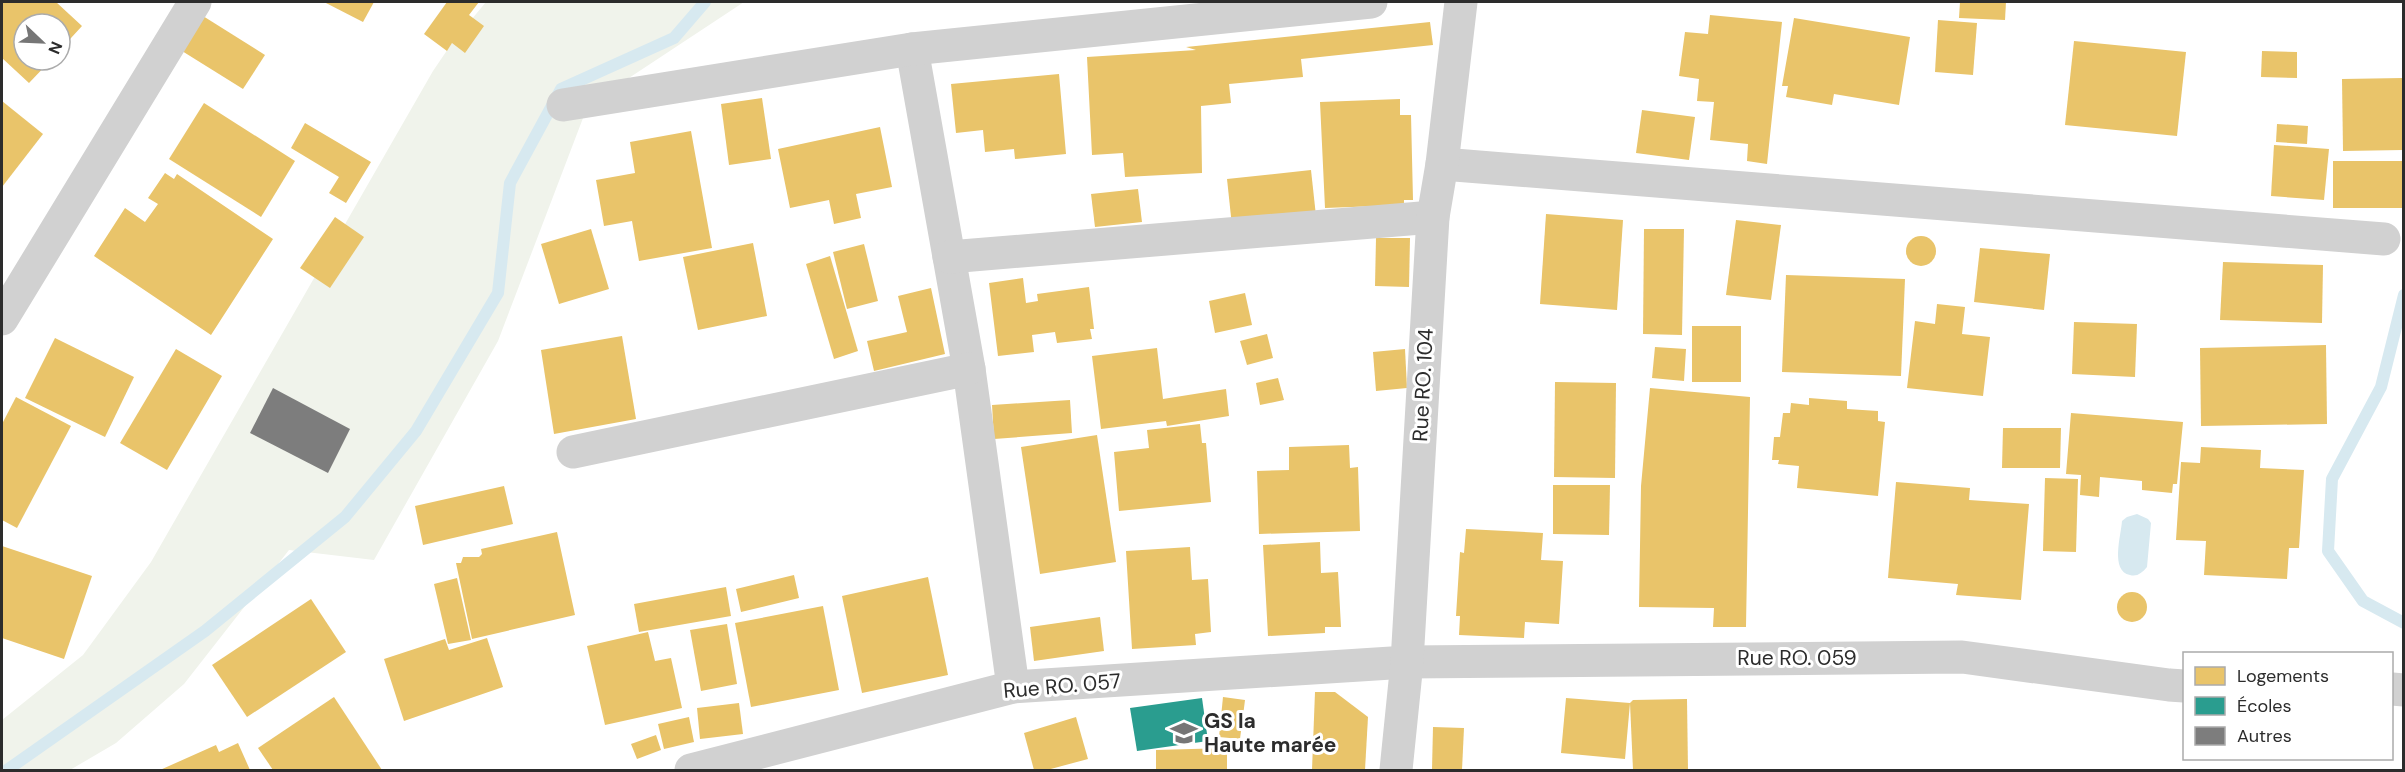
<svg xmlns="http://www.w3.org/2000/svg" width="2405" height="772" viewBox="0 0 2405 772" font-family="'DM Sans',sans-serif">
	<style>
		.green { fill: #f0f3eb }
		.water { fill: #d7e9f0 }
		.homes { fill: #e9c46a }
		.schools { fill: #2a9d8f }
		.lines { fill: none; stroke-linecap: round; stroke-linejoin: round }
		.stream { stroke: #d7e9f0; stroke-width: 12 }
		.building { fill: #7d7d7d }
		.street { stroke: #d1d1d1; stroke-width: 33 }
		.labels { text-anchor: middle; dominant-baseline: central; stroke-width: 6; stroke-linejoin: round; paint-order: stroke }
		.street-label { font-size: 21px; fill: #2c2c2c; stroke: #fff }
		.poi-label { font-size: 21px; font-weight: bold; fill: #2c2c2c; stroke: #fff; text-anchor: start }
	</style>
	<rect width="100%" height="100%" fill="#fff"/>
	<path class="green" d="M 486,2 L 744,2 L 588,105 L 498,341 L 374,560 L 289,550 L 184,684 L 116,743 L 70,770 L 2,770 L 2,720 L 83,655 L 151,562 L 433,71 L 452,43 Z"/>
	<path class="water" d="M 2137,514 L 2148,519 L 2151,523 L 2147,567 C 2142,573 2137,577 2130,575 C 2110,571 2121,536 2122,521 L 2127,517 Z"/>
	<g class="homes">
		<path d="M 2,2 L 56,2 L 82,26 L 60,50 L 60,24 L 24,24 L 24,60 L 51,60 L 29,83 L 2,58 Z"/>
		<path d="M 324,2 L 374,2 L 363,22 Z"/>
		<path d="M 447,2 L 479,2 L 469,15 L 484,26 L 465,53 L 452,43 L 447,51 L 424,34 Z"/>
		<path d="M 1960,2 L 2006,2 L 2005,20 L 1959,18 Z"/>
		<path d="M 195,11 L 265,55 L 243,89 L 174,46 Z"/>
		<path d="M 1710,15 L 1782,22 L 1767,164 L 1747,161 L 1748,144 L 1710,140 L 1714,102 L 1697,101 L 1699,79 L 1679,76 L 1685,32 L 1708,34 Z"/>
		<path d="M 1794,18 L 1910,37 L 1899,105 L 1834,94 L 1832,105 L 1786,97 L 1788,86 L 1782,86 Z"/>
		<path d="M 1938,20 L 1977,23 L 1973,75 L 1935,72 Z"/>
		<path d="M 1430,22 L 1433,45 L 1301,59 L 1303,77 L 1229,84 L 1231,103 L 1201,106 L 1202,173 L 1125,177 L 1123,153 L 1092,155 L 1087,57 L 1196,50 L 1186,47 Z"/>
		<path d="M 2074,41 L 2186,52 L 2177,136 L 2065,125 Z"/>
		<path d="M 2262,51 L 2297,52 L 2297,78 L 2261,77 Z"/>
		<path d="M 1059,74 L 1066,154 L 1015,159 L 1014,149 L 985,152 L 983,130 L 956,133 L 951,84 Z"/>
		<path d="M 2403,78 L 2403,150 L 2343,151 L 2342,79 Z"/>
		<path d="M 762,98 L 771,159 L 729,165 L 721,104 Z"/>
		<path d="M 1400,99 L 1400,115 L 1411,115 L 1413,200 L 1404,200 L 1404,205 L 1325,208 L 1320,102 Z"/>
		<path d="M 2,101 L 43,134 L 2,187 Z"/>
		<path d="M 204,103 L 295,161 L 261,217 L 169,159 Z"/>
		<path d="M 1642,110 L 1695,117 L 1689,160 L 1636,153 Z"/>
		<path d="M 305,123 L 371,162 L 346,203 L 329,193 L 339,177 L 291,148 Z"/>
		<path d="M 2277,124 L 2308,126 L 2307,144 L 2276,142 Z"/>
		<path d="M 880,127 L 892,187 L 856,194 L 861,218 L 834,224 L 829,200 L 790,208 L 778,149 Z"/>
		<path d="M 691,131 L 712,248 L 639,261 L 632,221 L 604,226 L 596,180 L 635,173 L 630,142 Z"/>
		<path d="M 2274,145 L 2329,149 L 2324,200 L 2271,196 Z"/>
		<rect x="2333" y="161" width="70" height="47"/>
		<path d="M 1311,170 L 1316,216 L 1232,226 L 1227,179 Z"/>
		<path d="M 165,173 L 174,179 L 177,174 L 273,239 L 211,335 L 94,256 L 125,208 L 145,222 L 158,204 L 148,198 Z"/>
		<path d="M 1138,189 L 1142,222 L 1095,227 L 1091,194 Z"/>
		<path d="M 1546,214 L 1623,220 L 1617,310 L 1540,304 Z"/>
		<path d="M 335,217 L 364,237 L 330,288 L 300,268 Z"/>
		<path d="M 1736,220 L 1781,225 L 1771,300 L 1726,295 Z"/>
		<path d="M 591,229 L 609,289 L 559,304 L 541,244 Z"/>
		<path d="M 1644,229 L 1684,229 L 1682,335 L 1643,334 Z"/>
		<circle cx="1921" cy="251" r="15"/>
		<path d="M 1376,238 L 1410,238 L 1409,287 L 1375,286 Z"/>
		<path d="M 753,243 L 767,316 L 698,330 L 683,257 Z"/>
		<path d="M 864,244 L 878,301 L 847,309 L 833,252 Z"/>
		<path d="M 1980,248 L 2050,254 L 2044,310 L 1974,302 Z"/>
		<path d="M 830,256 L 858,351 L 834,359 L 806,264 Z"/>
		<path d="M 2223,262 L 2323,265 L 2322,323 L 2220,320 Z"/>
		<path d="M 1786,275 L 1905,279 L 1901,376 L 1782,372 Z"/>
		<path d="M 1023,278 L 1026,303 L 1038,301 L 1037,294 L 1089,287 L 1094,329 L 1090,329 L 1092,339 L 1057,343 L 1055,332 L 1032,335 L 1034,352 L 998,356 L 989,283 Z"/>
		<path d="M 931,288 L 945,354 L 874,371 L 867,341 L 907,332 L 898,296 Z"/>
		<path d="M 1245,293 L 1252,325 L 1215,333 L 1209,301 Z"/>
		<path d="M 1937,304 L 1965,307 L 1962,334 L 1990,337 L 1983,396 L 1907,388 L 1915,321 L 1935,324 Z"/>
		<path d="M 2074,322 L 2137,324 L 2135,377 L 2072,374 Z"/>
		<rect x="1692" y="326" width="49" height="56"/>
		<path d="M 1267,334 L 1273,358 L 1247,365 L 1240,341 Z"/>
		<path d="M 622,336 L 636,419 L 554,434 L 541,350 Z"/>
		<path d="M 55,338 L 134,377 L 105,437 L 25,398 Z"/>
		<path d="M 2326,345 L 2327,424 L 2201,426 L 2200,348 Z"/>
		<path d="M 1655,347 L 1686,349 L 1684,381 L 1652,378 Z"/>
		<path d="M 1157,348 L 1163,399 L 1226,389 L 1229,416 L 1167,426 L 1166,421 L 1101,429 L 1092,356 Z"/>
		<path d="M 176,349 L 222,376 L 167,470 L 120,443 Z"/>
		<path d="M 1405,349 L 1407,388 L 1376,391 L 1373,352 Z"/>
		<path d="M 1278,378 L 1284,400 L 1260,405 L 1256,383 Z"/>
		<path d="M 1555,382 L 1616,383 L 1615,478 L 1554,477 Z"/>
		<path d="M 1650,388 L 1750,397 L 1746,627 L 1713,627 L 1714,608 L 1639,607 L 1641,486 Z"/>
		<path d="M 16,397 L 71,426 L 17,528 L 2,520 L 2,424 Z"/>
		<path d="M 1809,398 L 1847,401 L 1847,409 L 1878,411 L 1878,421 L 1885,422 L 1878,496 L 1797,488 L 1799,466 L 1778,464 L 1779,460 L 1772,460 L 1774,437 L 1780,437 L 1783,413 L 1790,413 L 1791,403 L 1809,405 Z"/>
		<path d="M 1070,400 L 1072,433 L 994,439 L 992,405 Z"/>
		<path d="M 2071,413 L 2183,422 L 2177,484 L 2173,484 L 2172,493 L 2142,490 L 2142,481 L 2100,477 L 2099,497 L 2080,495 L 2081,475 L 2066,474 Z"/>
		<path d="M 1200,424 L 1202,443 L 1206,443 L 1211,502 L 1119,511 L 1114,452 L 1149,448 L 1147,430 Z"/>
		<path d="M 2003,428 L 2061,428 L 2060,468 L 2002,468 Z"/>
		<path d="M 1097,435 L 1116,562 L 1040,574 L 1021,447 Z"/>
		<path d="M 1349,445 L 1350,468 L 1358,467 L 1360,531 L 1259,534 L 1257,471 L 1289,470 L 1289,447 Z"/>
		<path d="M 2201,447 L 2261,450 L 2260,468 L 2304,470 L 2299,548 L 2289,548 L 2287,579 L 2204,575 L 2206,541 L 2176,540 L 2181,462 L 2200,463 Z"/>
		<path d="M 2045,478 L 2078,479 L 2076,552 L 2043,551 Z"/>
		<path d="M 1896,482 L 1970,488 L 1969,500 L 2029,504 L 2021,600 L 1956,595 L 1958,584 L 1888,578 Z"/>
		<path d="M 1553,485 L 1610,485 L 1609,535 L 1553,534 Z"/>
		<path d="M 504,486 L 513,524 L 423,545 L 415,506 Z"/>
		<path d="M 1466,529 L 1543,533 L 1541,560 L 1563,561 L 1559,624 L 1525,622 L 1524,638 L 1459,635 L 1460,616 L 1456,616 L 1460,552 L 1464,553 Z"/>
		<path d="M 557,532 L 575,615 L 472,639 L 456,563 L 461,563 L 463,557 L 479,557 L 482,554 L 481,549 Z"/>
		<path d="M 1320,542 L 1321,573 L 1338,572 L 1341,627 L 1325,627 L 1325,633 L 1268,636 L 1263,545 Z"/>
		<path d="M 2,546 L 92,576 L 64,659 L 2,638 Z"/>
		<path d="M 1190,547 L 1192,580 L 1208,579 L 1211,632 L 1195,634 L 1196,645 L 1132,649 L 1126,551 Z"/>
		<path d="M 794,575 L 799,598 L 741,612 L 736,589 Z"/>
		<path d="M 928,577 L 948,675 L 862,693 L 842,596 Z"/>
		<path d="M 457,578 L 471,640 L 448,644 L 434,584 Z"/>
		<path d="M 726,587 L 731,616 L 639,632 L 634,604 Z"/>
		<circle cx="2132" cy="607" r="15"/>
		<path d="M 311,599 L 346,652 L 247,717 L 212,665 Z"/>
		<path d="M 823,606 L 839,690 L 751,707 L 735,623 Z"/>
		<path d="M 1100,617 L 1104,651 L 1034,661 L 1030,627 Z"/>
		<path d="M 727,624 L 737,684 L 701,691 L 690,630 Z"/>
		<path d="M 648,632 L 655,661 L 671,658 L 682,708 L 605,725 L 587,646 Z"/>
		<path d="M 487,638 L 503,687 L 404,721 L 384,659 L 445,639 L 449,650 Z"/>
		<path d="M 1315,692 L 1335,692 L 1368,717 L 1365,770 L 1312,770 Z"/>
		<path d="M 334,697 L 382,770 L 273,770 L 258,748 Z"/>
		<path d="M 1223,697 L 1245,700 L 1240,739 L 1219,737 Z"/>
		<path d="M 1566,698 L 1630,703 L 1625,759 L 1561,753 Z"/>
		<path d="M 1687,699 L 1688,770 L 1633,770 L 1630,703 L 1633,700 Z"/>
		<path d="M 739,703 L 743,734 L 700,739 L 697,708 Z"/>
		<path d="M 689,717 L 694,742 L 664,749 L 658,724 Z"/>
		<path d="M 1076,717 L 1088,759 L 1047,770 L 1034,770 L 1024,733 Z"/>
		<path d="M 1433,727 L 1464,728 L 1462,770 L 1432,770 Z"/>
		<path d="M 656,735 L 661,750 L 637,759 L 631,744 Z"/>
		<path d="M 238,743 L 250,770 L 160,770 L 216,745 L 219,752 Z"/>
		<path d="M 1227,748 L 1227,770 L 1156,770 L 1156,750 Z"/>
	</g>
	<path class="schools" d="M 1202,698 L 1208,741 L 1137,751 L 1130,708 Z"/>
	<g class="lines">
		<g class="stream">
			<path d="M 2404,295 L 2381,387 L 2332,479 L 2328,551 L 2363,601 L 2404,623"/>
			<path d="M 7,770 L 205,631 L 345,517 L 416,431 L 498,293 L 510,183 L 561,89 L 674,38 L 705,2"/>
		</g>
	</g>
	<path class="building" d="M 273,388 L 350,429 L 328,473 L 250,433 Z"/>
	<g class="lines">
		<g class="street">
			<path d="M 912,49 L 969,369 L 1013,687"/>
			<path d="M 563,105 L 912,49 L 1371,2"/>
			<path d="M 1442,164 L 2384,239"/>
			<path d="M 949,257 L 1433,217"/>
			<path d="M 2,319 L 195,2"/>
			<path d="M 573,452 L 969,369"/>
			<path d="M 2392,689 L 2404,690"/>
			<path d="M 691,770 L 1013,687 L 1407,662 L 1962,657 L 2169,685 L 2184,686"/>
			<path d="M 1396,770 L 1407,662 L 1433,217 L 1442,164 L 1461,2"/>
		</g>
	</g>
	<defs>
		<symbol id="school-bare" viewBox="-9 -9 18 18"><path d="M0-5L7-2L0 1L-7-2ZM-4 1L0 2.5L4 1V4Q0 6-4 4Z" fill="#767676" stroke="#fff" stroke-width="2.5" paint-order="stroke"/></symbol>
	</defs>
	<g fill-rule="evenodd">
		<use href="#school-bare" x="1165" y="714" width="38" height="38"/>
	</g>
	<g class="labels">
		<g class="street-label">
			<text transform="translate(1423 385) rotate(-87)">Rue RO. 104</text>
			<text x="1797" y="658">Rue RO. 059</text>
			<text transform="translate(1062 686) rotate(-5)">Rue RO. 057</text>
		</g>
		<g class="poi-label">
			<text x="1204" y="721">GS la<tspan x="1204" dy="24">Haute marée</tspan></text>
		</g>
	</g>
	<rect width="2405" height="772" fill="none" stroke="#2c2c2c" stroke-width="6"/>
	<rect x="2183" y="652" width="210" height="108" fill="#ffffff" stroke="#ababab" stroke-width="1.5"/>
	<rect x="2195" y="667" width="30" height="18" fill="#e9c46a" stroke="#ababab" stroke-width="1.5"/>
	<text x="2237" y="682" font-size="18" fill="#2c2c2c">Logements</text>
	<rect x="2195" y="697" width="30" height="18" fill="#2a9d8f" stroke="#ababab" stroke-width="1.5"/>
	<text x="2237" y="712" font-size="18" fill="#2c2c2c">Écoles</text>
	<rect x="2195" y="727" width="30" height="18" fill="#7d7d7d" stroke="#ababab" stroke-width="1.5"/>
	<text x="2237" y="742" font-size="18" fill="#2c2c2c">Autres</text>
	<g transform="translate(42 42) rotate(113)"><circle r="28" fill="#ffffff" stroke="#ababab" stroke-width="1.5"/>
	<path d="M0-4.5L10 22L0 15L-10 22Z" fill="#767676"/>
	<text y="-9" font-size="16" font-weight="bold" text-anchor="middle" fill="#2c2c2c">N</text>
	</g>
</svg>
